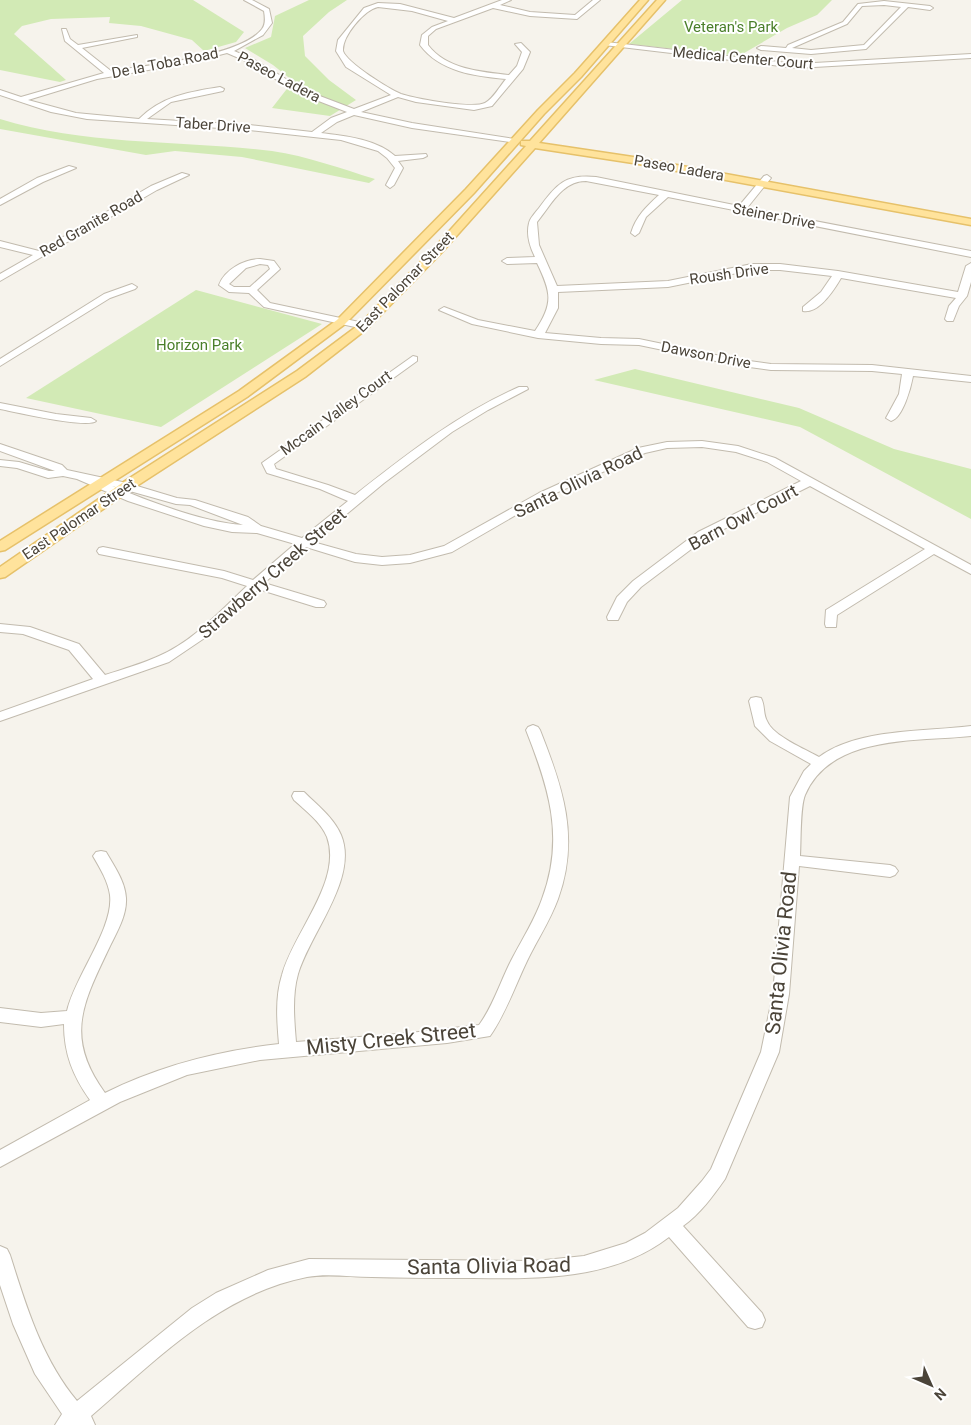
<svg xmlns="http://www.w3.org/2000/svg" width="971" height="1425" viewBox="0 0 971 1425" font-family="Roboto,sans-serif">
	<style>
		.green { fill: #d2eab5 }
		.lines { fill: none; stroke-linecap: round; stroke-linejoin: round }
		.minor-casing { stroke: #c2bbae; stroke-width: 2 }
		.major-casing { stroke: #e6c16a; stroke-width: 3 }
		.minor { fill: #fff; fill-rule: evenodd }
		.major { fill: #ffe39c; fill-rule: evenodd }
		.labels { text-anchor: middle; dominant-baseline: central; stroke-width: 4; stroke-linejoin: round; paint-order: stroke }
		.far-park-label { font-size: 15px; fill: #4a7f2a; stroke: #fff }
		.far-street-label { font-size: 15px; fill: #4b4439; stroke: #fff }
		.street-label { font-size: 18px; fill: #4b4439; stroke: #fff }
		.near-street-label { font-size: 21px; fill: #4b4439; stroke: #fff }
	</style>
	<rect width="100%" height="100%" fill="#f6f3ec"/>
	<g class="green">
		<path d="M 0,0 L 193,0 L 244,32 L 236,42 L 204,51 L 192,40 L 141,26 L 109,23 L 110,17 L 51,19 L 22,26 L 14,34 L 66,80 L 60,82 L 0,70 Z"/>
		<path d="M 309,0 L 347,0 L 329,12 L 303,36 L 305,56 L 329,80 L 356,100 L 330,116 L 272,108 L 293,81 L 273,65 L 245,48 L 271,37 L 275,16 Z"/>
		<path d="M 682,0 L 832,0 L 817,15 L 787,28 L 739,56 L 629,44 Z"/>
		<path d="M 0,119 C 88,146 182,140 272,151 C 307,156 342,169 375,179 L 369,183 L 242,157 L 175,151 L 146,155 L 0,129 Z"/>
		<path d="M 196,290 L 322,324 L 161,427 L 26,398 Z"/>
		<path d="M 635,369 L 799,408 L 894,449 L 971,469 L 971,519 L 800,427 L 594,380 Z"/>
	</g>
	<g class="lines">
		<defs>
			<g id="minor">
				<path d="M 244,0 L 252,0 L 269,9 L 272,23 L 263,35 L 234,51 L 253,59 L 304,90 L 354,109 L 391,95 L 346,67 L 336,51 L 338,40 L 364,8 L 378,3 L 400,4 L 454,18 L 502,0 L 511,0 L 500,5 L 530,12 L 575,15 L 593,0 L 600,0 L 577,19 L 530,16 L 493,8 L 436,29 L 428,36 L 428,45 C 446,69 481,72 509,75 L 517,66 L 522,52 L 515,44 L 521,43 L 530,52 L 523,69 L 492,106 L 474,110 L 416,102 L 398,97 L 361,112 L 412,123 L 514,139 L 517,139 L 517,143 L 412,128 L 354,115 L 337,122 L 321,133 C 345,136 376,139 395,156 L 426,154 L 427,156 L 423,158 L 398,161 L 403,168 L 394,185 L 390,188 L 386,185 L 395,168 L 387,158 L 378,151 L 341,140 L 249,130 L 87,119 L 51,112 L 0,95 L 0,90 L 21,97 L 104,73 L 65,41 L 62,29 L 66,29 L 70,39 L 78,45 L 137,35 L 137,37 L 82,48 L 111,71 C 146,65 240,57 262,29 C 266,24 265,17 264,11 ZM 378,7 L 412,11 L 448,21 L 432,27 L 422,35 L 420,45 C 440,72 475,76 506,79 C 500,86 493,99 485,103 C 473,109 416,99 401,94 C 389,89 347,63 343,51 C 342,36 364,10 378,7 ZM 227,53 L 248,62 L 298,93 L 347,112 L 331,118 L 312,132 L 249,125 L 147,119 L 171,102 L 223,91 L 224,89 L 220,87 C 189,92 162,96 139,119 L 76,113 L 28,100 L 97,79 L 188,63 Z"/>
				<path d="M 884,1 L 930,6 L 933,8 L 930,10 L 908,7 L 866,49 L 811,54 L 761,50 L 757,48 L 761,46 L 786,48 L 788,45 L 843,22 L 858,4 ZM 884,5 L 901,7 L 864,45 L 811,50 L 792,48 L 847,24 L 862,6 Z"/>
				<path d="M 606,42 L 797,64 L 971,54 L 971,58 L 797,68 L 604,45 L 602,44 Z"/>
				<path d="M 69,166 L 76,168 L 43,182 L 0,205 L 0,199 L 37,178 Z"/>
				<path d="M 182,173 L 189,175 L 157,190 L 0,281 L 0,274 L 33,255 L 0,247 L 0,241 L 39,251 L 151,186 Z"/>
				<path d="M 767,175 L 771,178 L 747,208 L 971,251 L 971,257 L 668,197 L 646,217 L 639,233 L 635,236 L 631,233 C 636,216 647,206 659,195 L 586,181 C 562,181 551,205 537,222 L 539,245 L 557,286 L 668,281 L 752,264 L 780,264 L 838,271 L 958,292 L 966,266 L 971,263 L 971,282 L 967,296 L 959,306 L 953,321 L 947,321 L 945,319 L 949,306 L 956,298 L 841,278 C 834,290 819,314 803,311 L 803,307 L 821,292 L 832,276 L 780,270 L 752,270 L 668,287 L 558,292 L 558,308 L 545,333 L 601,338 L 639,339 L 735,359 L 771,364 L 872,365 L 971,376 L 971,382 L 913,376 C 911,387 903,418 891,421 L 886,418 L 899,394 L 902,374 L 872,371 L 771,370 L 735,365 L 639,345 L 601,344 L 538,338 L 472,324 L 439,310 L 444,307 L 478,320 L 535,331 C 554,303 551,292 537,263 L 507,264 L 502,261 L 507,258 L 535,257 C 530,247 526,235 529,223 C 530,218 536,212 539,208 C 557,184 565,174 596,177 L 739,206 L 764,176 Z"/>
				<path d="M 260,259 L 274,261 L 280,269 L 257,290 L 270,303 L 364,323 L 369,326 L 364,329 L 264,307 L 249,293 L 229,292 L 219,285 C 225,269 245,259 260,259 ZM 260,264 L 268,265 L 270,269 L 250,287 L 234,287 L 229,284 L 246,268 Z"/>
				<path d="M 132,284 L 137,287 L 135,289 L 110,298 L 0,366 L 0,359 L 104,294 Z"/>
				<path d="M 413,356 L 417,357 L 417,361 L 274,464 L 276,469 L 328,485 L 355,495 C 407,454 458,414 519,387 L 527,387 L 528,389 L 488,410 L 452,432 L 384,483 L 313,542 L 356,554 L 382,557 L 410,555 L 444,546 L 539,493 L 638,448 L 667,442 L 702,441 L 738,446 L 775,458 L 971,565 L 971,574 L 934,554 L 837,615 L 836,627 L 826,627 L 825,624 L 826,610 L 925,549 L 810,486 L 706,538 L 641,587 L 627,602 L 618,620 L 608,620 L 607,617 L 617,597 L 633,581 L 698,532 L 801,481 L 767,462 L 736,452 L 702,447 L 667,448 L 645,453 L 547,497 L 452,552 L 410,563 L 382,565 L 355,562 L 306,547 L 264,583 L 324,601 L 326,604 L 324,607 L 316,607 L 258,589 L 209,635 L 169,662 L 0,721 L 0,712 L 93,679 L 69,650 L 23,634 L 0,632 L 0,624 L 30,627 L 79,644 L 105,675 C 123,669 142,664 159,656 C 194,641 220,611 247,586 L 222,578 L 99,554 L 97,551 L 99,548 L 103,547 L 224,571 L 253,580 L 295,544 L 257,533 L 232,532 L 204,526 L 128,501 L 77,479 L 63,476 L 48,478 L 17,468 L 0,466 L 0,460 L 19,462 L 49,471 L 55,471 L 0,451 L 0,444 L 62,465 L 67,470 L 127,483 L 177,498 L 195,500 L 248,517 L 261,526 L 302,538 L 348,501 L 320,489 L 267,473 L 262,463 ZM 112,486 L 176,504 L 190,505 L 243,525 C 205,523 148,501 112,486 Z"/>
				<path d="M 0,403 L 56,414 L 91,418 L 96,421 C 88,429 15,412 0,409 Z"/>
				<path d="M 756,697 L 761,698 C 765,705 763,714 767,721 C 773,736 805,749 819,757 C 858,728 925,732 971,726 L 971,736 C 916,742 831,734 805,795 C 800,807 801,841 800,856 L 890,865 L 895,867 L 898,871 L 895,875 L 890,877 L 799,866 L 789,994 L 779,1052 L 725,1179 C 713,1196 700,1214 683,1226 L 762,1313 L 765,1320 L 762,1327 L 755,1329 L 748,1327 L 669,1237 C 613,1280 540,1279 473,1278 C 439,1278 405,1278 372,1277 C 351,1277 327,1273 307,1277 C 220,1294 156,1360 91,1416 L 95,1425 L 55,1425 L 62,1414 L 35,1374 L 13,1324 L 0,1285 L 0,1246 L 7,1249 L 10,1255 C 26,1306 42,1359 77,1401 L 192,1308 L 216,1293 L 268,1270 L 309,1259 L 535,1261 L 584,1256 L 626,1243 L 645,1233 L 678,1208 L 702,1181 L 711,1169 L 761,1052 L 773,994 L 790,797 L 804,771 L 811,764 L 770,741 L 755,726 L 749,701 L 751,698 Z"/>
				<path d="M 533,725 L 538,727 L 540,730 C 563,788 580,838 558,899 C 550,921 537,940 527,961 C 515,986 506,1013 490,1036 L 447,1043 L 260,1060 L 187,1075 L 120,1102 L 0,1167 L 0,1150 L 90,1100 C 73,1076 64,1054 64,1024 L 41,1027 L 0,1022 L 0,1008 L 41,1013 L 67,1011 C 75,976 114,928 110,895 C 108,881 100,868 93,856 L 96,852 L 101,851 L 106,852 C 114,866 125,881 126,898 C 127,914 118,930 111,944 C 84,1001 63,1036 105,1093 C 159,1066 218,1051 279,1044 C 277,1021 275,997 282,975 C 293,933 343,881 327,837 C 321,822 305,810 294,800 L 292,796 L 294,792 L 304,792 C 317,805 334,818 341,835 C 359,878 310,933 298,974 C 292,995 294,1019 296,1042 L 410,1033 L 479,1025 C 494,1005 501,979 513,957 C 523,938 535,919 542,899 C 565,838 549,788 526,730 L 528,727 Z"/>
			</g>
			<g id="major">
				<path d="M 640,0 L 648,0 L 581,77 L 544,114 L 474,193 L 345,324 L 247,397 L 5,550 L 0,551 L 0,541 L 239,391 L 337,320 L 466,189 L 538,110 L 575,73 Z"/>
				<path d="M 657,0 L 665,0 L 539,143 L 633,157 L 971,219 L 971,225 L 633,163 L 535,148 L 443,251 L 368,328 L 305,377 L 132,489 L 5,577 L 0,578 L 0,567 L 122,483 L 297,371 L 360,324 L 435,247 L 526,146 L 521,145 L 521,141 L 530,141 Z"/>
			</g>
		</defs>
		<use href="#minor" class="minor-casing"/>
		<use href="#major" class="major-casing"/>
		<use href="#minor" class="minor"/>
		<use href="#major" class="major"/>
	</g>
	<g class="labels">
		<g class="far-park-label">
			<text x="731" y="27">Veteran's Park</text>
			<text x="199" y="345">Horizon Park</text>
		</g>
		<g class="far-street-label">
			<text transform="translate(743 58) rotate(5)">Medical Center Court</text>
			<text transform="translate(165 63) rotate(-11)">De la Toba Road</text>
			<text transform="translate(279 77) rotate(28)">Paseo Ladera</text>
			<text transform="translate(213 125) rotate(4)">Taber Drive</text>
			<text transform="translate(679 168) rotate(10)">Paseo Ladera</text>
			<text transform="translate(774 216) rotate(11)">Steiner Drive</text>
			<text transform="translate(91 224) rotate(-30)">Red Granite Road</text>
			<text transform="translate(729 274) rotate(-8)">Roush Drive</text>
			<text transform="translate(405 282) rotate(-46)">East Palomar Street</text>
			<text transform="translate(706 355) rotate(11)">Dawson Drive</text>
			<text transform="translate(336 413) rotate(-36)">Mccain Valley Court</text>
			<text transform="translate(79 519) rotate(-34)">East Palomar Street</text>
		</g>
		<g class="street-label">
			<text transform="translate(578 482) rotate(-26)">Santa Olivia Road</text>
			<text transform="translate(743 517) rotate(-28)">Barn Owl Court</text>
			<text transform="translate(272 573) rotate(-41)">Strawberry Creek Street</text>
		</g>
		<g class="near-street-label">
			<text transform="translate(781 953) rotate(-84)">Santa Olivia Road</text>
			<text transform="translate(391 1039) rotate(-6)">Misty Creek Street</text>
			<text transform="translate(489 1266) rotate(-1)">Santa Olivia Road</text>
		</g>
	</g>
	<g transform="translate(931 1385) rotate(135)" stroke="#ffffff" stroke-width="4" paint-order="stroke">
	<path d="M0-4L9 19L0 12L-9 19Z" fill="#4b4439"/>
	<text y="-8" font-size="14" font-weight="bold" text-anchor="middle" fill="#4b4439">N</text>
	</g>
</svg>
